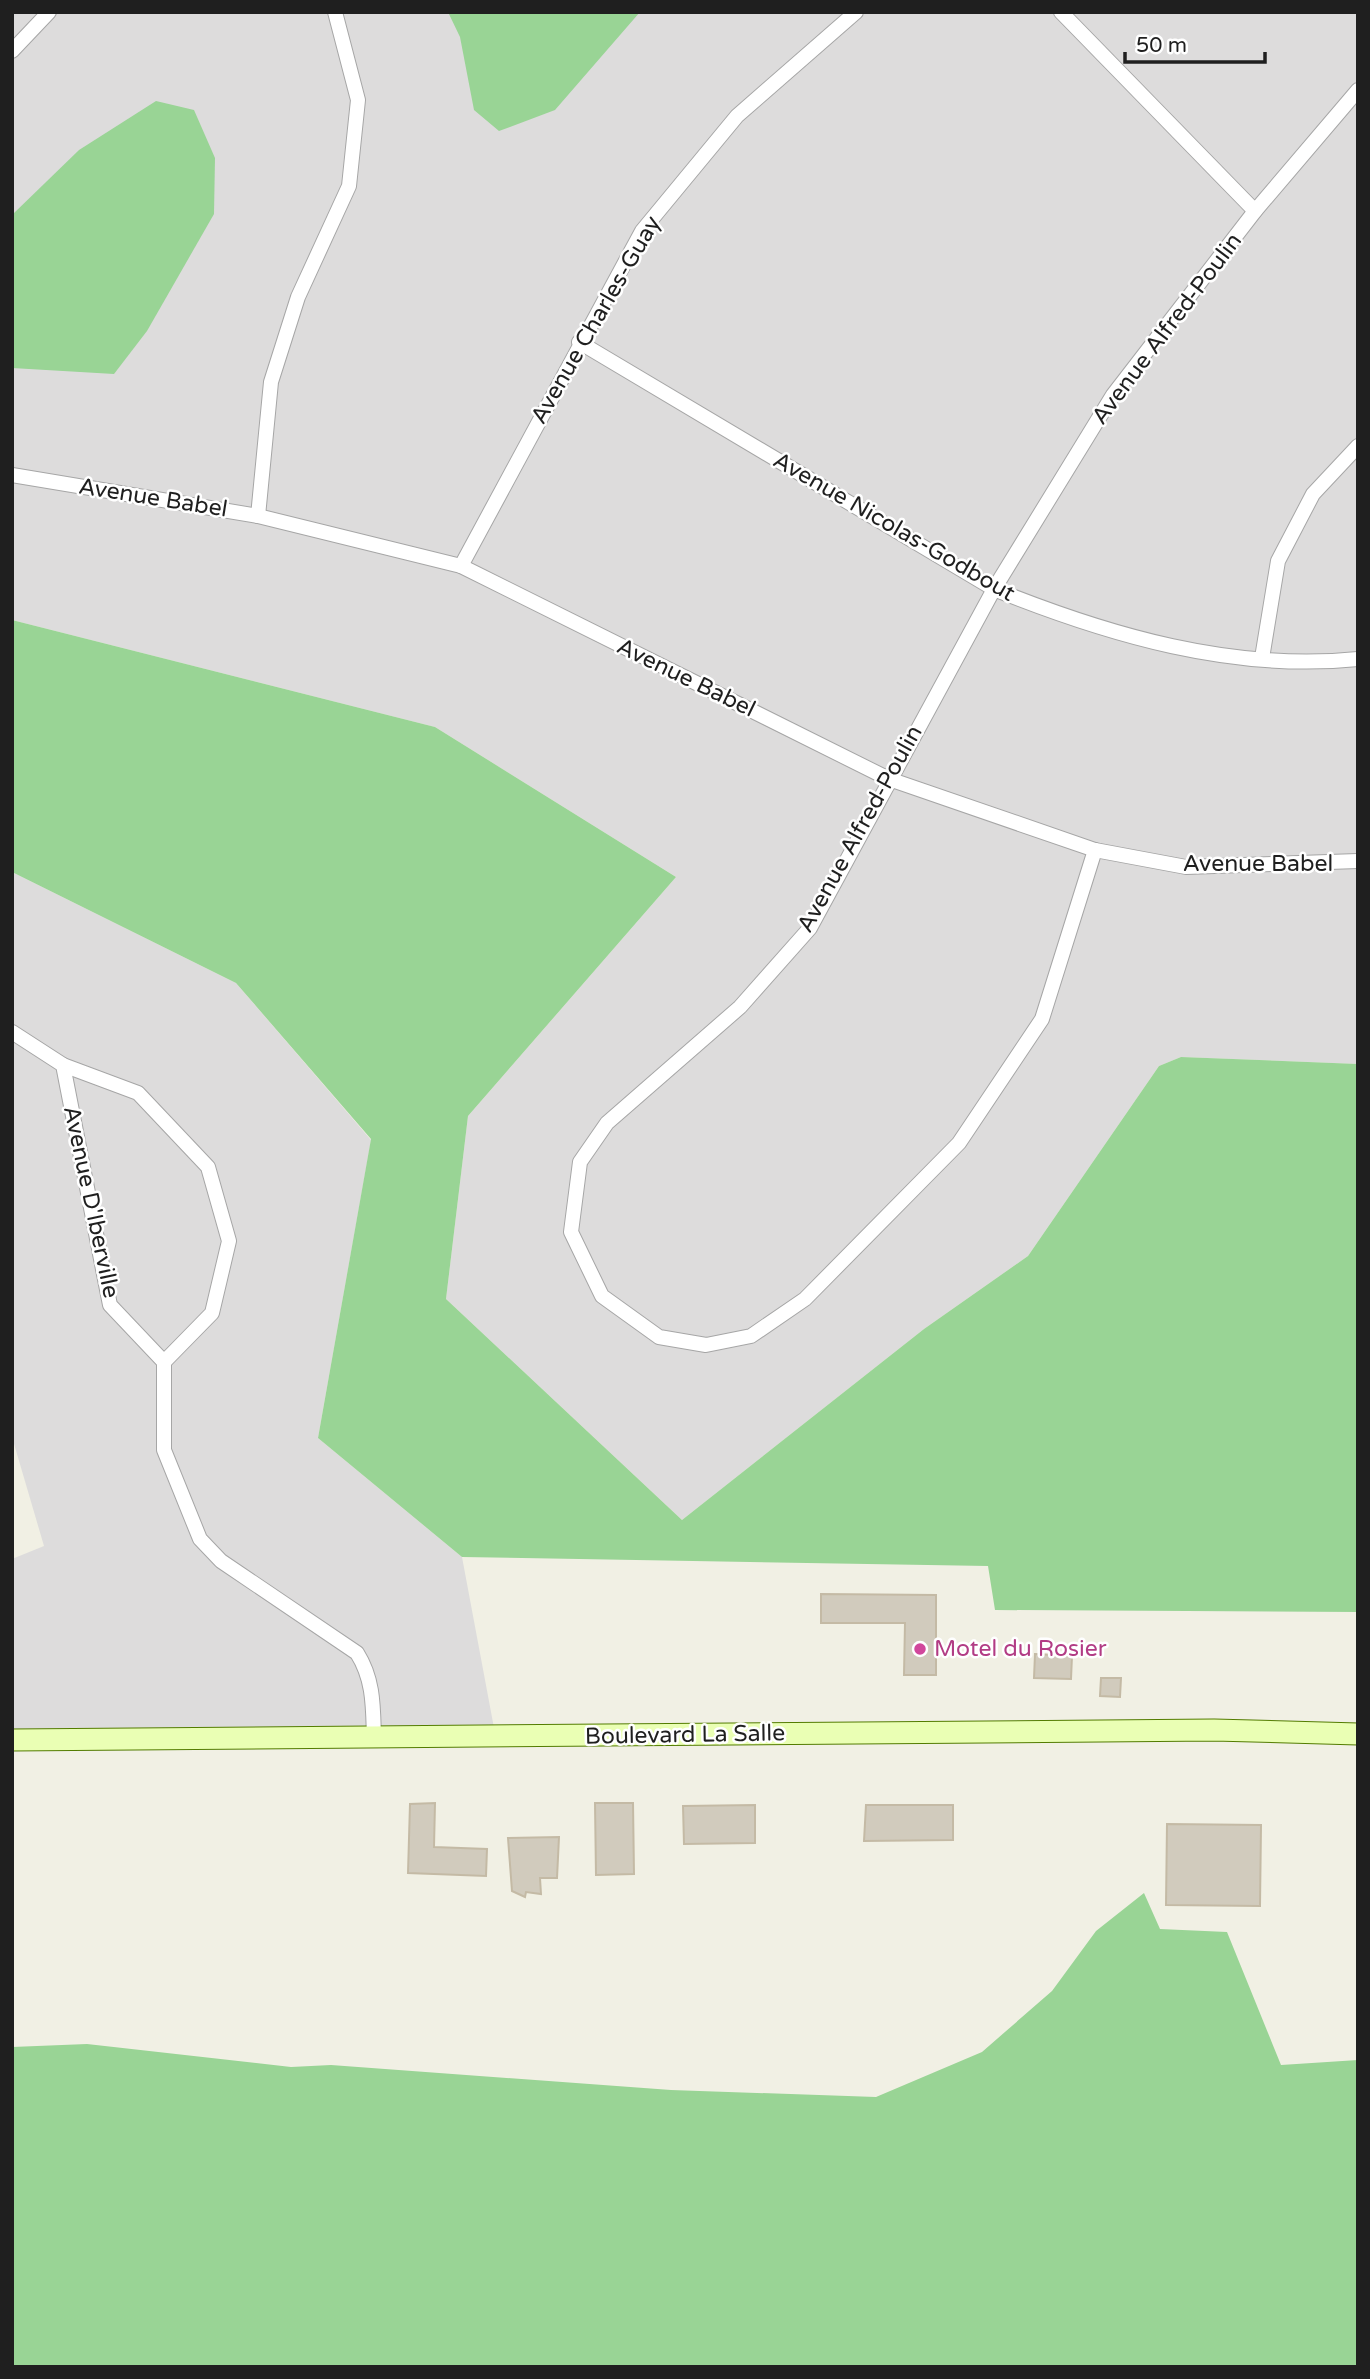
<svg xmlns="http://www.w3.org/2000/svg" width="1370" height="2379" viewBox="0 0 1370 2379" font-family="'Varela Round',sans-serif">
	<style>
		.residential { fill: #dddcdc }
		.forest { fill: #99d495 }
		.building { fill: #d1cbbd; stroke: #c4baa5; stroke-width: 2 }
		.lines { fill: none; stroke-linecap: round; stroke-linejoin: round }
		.street-casing { stroke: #a6a6a6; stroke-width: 16 }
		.secondary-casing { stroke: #537c00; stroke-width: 23 }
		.street { stroke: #fff; stroke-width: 14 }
		.secondary { stroke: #eaffb4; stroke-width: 21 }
		.hotel-dot { fill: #d1479c; stroke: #fff; stroke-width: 2.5 }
		.labels { text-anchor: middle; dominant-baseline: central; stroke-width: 5; stroke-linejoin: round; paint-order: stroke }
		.street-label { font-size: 23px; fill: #1f1f1f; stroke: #fff }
		.hotel-label { font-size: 23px; fill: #b23c85; stroke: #fff; text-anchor: start }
	</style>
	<rect width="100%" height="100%" fill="#f1f0e4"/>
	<g class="residential">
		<path d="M 12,12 L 1358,12 L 1358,1064 L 1181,1057 L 1159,1066 L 1028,1256 L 924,1329 L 682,1520 L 446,1299 L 468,1116 L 676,877 L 435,727 L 12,620 Z"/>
		<path d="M 12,872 L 236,983 L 371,1140 L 318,1438 L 462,1557 L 494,1728 L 12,1730 L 12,1559 L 44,1546 L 12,1437 Z"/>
	</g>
	<g class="forest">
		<path d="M 448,12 L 640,12 L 555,110 L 499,131 L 474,110 L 460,37 Z"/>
		<path d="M 156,101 L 194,110 L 215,158 L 214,214 L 147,331 L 114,374 L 12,368 L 12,215 L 79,150 Z"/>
		<path d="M 12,620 L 435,727 L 676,877 L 468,1116 L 446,1299 L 682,1520 L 924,1329 L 1028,1256 L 1159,1066 L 1181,1057 L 1358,1064 L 1358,1612 L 995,1610 L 988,1566 L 462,1557 L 318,1438 L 371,1139 L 236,983 L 12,872 Z"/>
		<path d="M 1144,1893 L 1160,1929 L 1227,1932 L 1281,2065 L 1358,2060 L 1358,2367 L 12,2367 L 12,2047 L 87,2044 L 291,2067 L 331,2065 L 671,2090 L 876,2097 L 982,2052 L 1052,1991 L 1096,1931 Z"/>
	</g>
	<g class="building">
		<path d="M 821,1594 L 936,1595 L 936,1675 L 904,1675 L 905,1623 L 821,1623 Z"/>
		<path d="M 1035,1654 L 1072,1656 L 1071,1679 L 1034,1678 Z"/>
		<path d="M 1101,1678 L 1121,1678 L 1120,1697 L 1100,1696 Z"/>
		<path d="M 435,1803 L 434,1847 L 487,1849 L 486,1876 L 408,1873 L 410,1804 Z"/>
		<path d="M 595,1803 L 633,1803 L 634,1874 L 596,1875 Z"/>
		<path d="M 755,1805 L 755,1843 L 684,1844 L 683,1806 Z"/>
		<path d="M 866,1805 L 953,1805 L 953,1840 L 864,1841 Z"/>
		<path d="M 1167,1824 L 1261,1825 L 1260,1906 L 1166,1905 Z"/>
		<path d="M 559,1837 L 557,1878 L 540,1878 L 541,1894 L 526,1892 L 525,1897 L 512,1891 L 508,1838 Z"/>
	</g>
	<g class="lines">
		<defs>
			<g id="street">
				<path d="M 1061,12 L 1255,211"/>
				<path d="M 12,51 L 49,12"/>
				<path d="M 579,342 L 994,589 C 1108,635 1233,672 1358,659"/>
				<path d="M 12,475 L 258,516 L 461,566 L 889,779 L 1095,850 L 1186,867 L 1358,861"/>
				<path d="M 258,516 L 271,382 L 298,297 L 349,186 L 358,100 L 335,12"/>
				<path d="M 461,566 L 642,231 L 737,116 L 856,12"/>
				<path d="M 1262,658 L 1278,561 L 1313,494 L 1358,446"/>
				<path d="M 1095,850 L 1042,1019 L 959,1143 L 805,1299 L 751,1336 L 706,1345 L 659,1337 L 602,1296 L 571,1232 L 580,1162 L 607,1123 L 740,1007 L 810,928 L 994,589 L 1113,395 L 1255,211 L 1358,90"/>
				<path d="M 12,1032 L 63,1065 L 110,1305 L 164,1362 L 164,1450 L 200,1539 L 221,1561 L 357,1653 C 374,1680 373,1707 374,1738"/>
				<path d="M 63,1065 L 138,1093 L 208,1167 L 229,1241 L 212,1313 L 164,1362"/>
			</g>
			<path id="secondary" d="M 12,1740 L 1214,1730 L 1358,1734"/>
		</defs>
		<use href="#street" class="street-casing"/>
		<use href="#secondary" class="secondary-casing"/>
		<use href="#street" class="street"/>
		<use href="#secondary" class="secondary"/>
	</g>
	<circle class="hotel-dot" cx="920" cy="1649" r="7"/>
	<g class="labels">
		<g class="street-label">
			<text transform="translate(596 320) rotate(-60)">Avenue Charles-Guay</text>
			<text transform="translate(1167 329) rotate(-53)">Avenue Alfred-Poulin</text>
			<text transform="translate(153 498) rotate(9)">Avenue Babel</text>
			<text transform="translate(894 527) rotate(30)">Avenue Nicolas-Godbout</text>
			<text transform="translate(686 678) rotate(26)">Avenue Babel</text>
			<text transform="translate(860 829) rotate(-61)">Avenue Alfred-Poulin</text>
			<text x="1258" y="864">Avenue Babel</text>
			<text transform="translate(91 1202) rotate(78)">Avenue D'Iberville</text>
			<text transform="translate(685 1735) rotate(-1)">Boulevard La Salle</text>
		</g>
		<g class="hotel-label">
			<text x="934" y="1649">Motel du Rosier</text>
		</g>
	</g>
	<rect width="1370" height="2379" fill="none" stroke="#1f1f1f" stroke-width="28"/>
	<path d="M1125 52v10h140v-10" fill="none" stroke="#1f1f1f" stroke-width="3.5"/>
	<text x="1136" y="52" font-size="21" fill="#1f1f1f" stroke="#ffffff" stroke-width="5" paint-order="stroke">50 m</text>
</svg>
